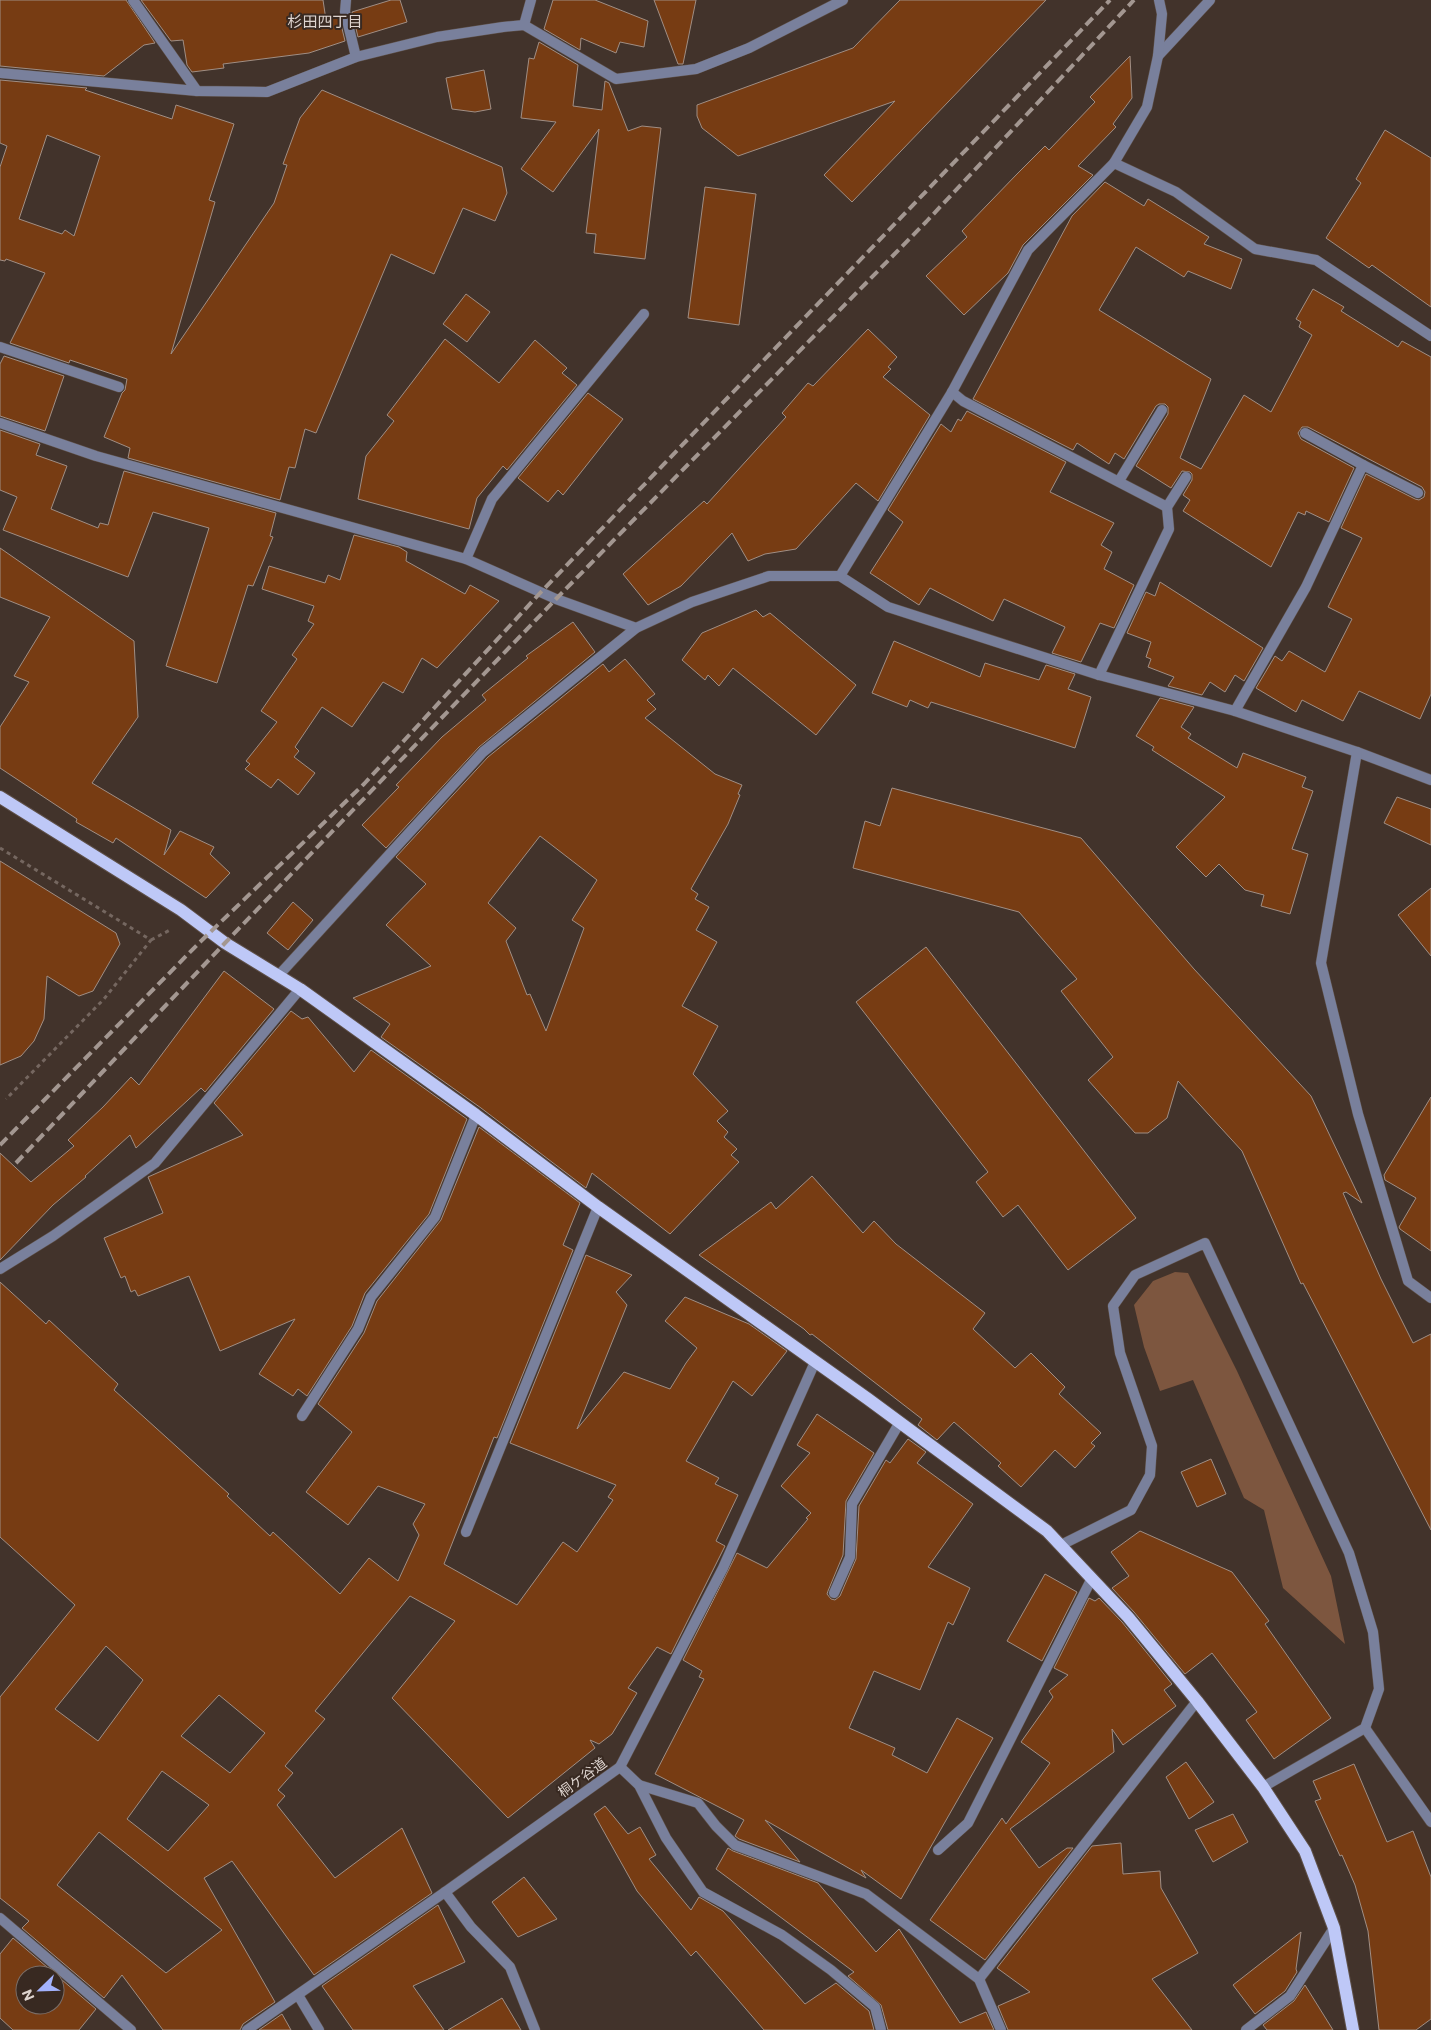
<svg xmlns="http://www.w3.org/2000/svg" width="1431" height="2030" viewBox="0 0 1431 2030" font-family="Commissioner,'Noto Sans JP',sans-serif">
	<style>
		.green { fill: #7d563f }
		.building { fill: #773c13; stroke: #a08e84; fill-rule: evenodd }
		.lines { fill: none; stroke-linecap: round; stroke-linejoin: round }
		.service-casing { stroke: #5e5049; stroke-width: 11 }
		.minor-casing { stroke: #5e5049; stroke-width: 11 }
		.primary-casing { stroke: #5e5049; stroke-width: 14 }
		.path { stroke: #756760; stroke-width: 3; stroke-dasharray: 4 4; stroke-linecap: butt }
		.service { stroke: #79809c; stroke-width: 10 }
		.minor { stroke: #79809c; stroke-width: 10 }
		.primary { stroke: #bec8f7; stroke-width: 12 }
		.rail { stroke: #a39791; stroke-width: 4; stroke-dasharray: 10 5; stroke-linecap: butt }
		.labels { text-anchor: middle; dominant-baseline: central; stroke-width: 4; stroke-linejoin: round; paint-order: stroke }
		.street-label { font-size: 14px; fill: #ded4cf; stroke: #382921 }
		.neighbourhood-label { font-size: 15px; fill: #ded4cf; stroke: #382921 }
	</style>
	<rect width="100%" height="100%" fill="#42332b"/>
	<path class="green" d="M 1175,1272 L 1188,1273 L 1237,1371 L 1331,1576 L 1345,1644 L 1283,1588 L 1264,1510 L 1244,1498 L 1193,1380 L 1160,1391 L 1144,1347 L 1134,1305 L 1153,1281 Z"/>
	<g class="building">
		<path d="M 0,0 L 126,0 L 155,43 L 144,45 L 104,76 L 0,66 Z"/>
		<path d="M 141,0 L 323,0 L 326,20 L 339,16 L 345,41 L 309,53 L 223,64 L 224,68 L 192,72 L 187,65 L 183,40 L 171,41 Z"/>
		<path d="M 391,0 L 400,0 L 407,22 L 358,37 L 352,12 Z"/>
		<path d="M 553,0 L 595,0 L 648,21 L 644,47 L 620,42 L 616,53 L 581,38 L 580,50 L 544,29 Z"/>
		<path d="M 654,0 L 696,0 L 683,64 L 678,64 Z"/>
		<path d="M 900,0 L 1046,0 L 852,202 L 824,175 L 895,101 L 738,156 L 702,128 L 697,116 L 697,105 L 853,48 Z"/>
		<path d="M 539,42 L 578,65 L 573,106 L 602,110 L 605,81 L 609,83 L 628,131 L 642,126 L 661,128 L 645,259 L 594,253 L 596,234 L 586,233 L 599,129 L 553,192 L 521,169 L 556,122 L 521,118 L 529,58 L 534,59 Z"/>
		<path d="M 1130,56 L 1132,98 L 1113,124 L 1116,127 L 1078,166 L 1093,175 L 1023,245 L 1008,273 L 964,315 L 926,276 L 967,237 L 962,231 L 1017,174 L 1045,146 L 1049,150 L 1095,102 L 1090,97 Z"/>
		<path d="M 484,70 L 491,109 L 475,112 L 452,109 L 446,78 Z"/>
		<path d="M 0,80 L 87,88 L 85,90 L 172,119 L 176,105 L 234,124 L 209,200 L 215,202 L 171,354 L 274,203 L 287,165 L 283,164 L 300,118 L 322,90 L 502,167 L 507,193 L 495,221 L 463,208 L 434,274 L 391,254 L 316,433 L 305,429 L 295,468 L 289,467 L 280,500 L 128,458 L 130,448 L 104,437 L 122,393 L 125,390 L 127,379 L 70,360 L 69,363 L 10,343 L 45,273 L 6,259 L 5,261 L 0,260 L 0,167 L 7,146 L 0,143 ZM 47,135 L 100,156 L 74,236 L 65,230 L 62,234 L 19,219 Z"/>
		<path d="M 1385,130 L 1431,158 L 1431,307 L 1372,265 L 1369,268 L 1326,238 L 1361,183 L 1356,179 Z"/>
		<path d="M 1105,182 L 1144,206 L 1148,199 L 1209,237 L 1204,244 L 1242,259 L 1231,289 L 1188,271 L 1184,277 L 1136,247 L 1099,310 L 1211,379 L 1180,458 L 1201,469 L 1244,395 L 1271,412 L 1312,335 L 1299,327 L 1301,322 L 1296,319 L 1313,289 L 1344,307 L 1341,311 L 1398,347 L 1402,341 L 1431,357 L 1431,694 L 1420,719 L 1359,691 L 1343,721 L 1302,700 L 1296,712 L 1256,688 L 1275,656 L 1282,661 L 1289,651 L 1325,672 L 1352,619 L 1328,607 L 1362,538 L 1341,528 L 1366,474 L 1415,499 L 1419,500 L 1424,497 L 1425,492 L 1422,487 L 1308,427 L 1302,427 L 1298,433 L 1301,439 L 1354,468 L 1329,522 L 1306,511 L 1305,515 L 1298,512 L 1271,567 L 1183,511 L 1190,500 L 1183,495 L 1192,480 L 1192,474 L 1190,472 L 1182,471 L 1171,488 L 1136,466 L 1168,414 L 1168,407 L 1165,404 L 1159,404 L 1156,406 L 1124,459 L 1115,453 L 1109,464 L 1077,443 L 1073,450 L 973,399 L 1072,216 Z"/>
		<path d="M 705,187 L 756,194 L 739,325 L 688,318 Z"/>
		<path d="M 466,294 L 490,312 L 467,342 L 443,324 Z"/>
		<path d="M 868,329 L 897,357 L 888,367 L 891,369 L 883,377 L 930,415 L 878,501 L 856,483 L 796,549 L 765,554 L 748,561 L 732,533 L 681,586 L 648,605 L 623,574 L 704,501 L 707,504 L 786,417 L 782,413 L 808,383 L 813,386 Z"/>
		<path d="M 445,339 L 499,383 L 535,340 L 567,368 L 562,373 L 577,385 L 507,470 L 503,466 L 477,498 L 469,529 L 358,499 L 366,456 L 394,421 L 387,415 Z"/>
		<path d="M 4,356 L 64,376 L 45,431 L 0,416 L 0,364 Z"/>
		<path d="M 588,393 L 623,419 L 563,495 L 558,490 L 548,502 L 518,478 Z"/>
		<path d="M 967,411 L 1066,462 L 1050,492 L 1114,523 L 1101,545 L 1112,552 L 1104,569 L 1134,585 L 1114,628 L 1100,623 L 1081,662 L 1052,653 L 1065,627 L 1004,599 L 993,621 L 930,588 L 919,605 L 870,573 L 903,522 L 888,510 L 941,424 L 951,432 L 958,419 L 961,421 Z"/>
		<path d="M 0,430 L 40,444 L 36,455 L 67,466 L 51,509 L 98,528 L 100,523 L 108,525 L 124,471 L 276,513 L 270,536 L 273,537 L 253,586 L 248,585 L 217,683 L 166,666 L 209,528 L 153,512 L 128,577 L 3,530 L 17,497 L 0,490 Z"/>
		<path d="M 354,535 L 399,547 L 407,552 L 406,561 L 465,594 L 470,585 L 499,601 L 437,668 L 422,658 L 403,693 L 383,682 L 352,727 L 322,707 L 295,747 L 299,751 L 294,757 L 315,773 L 298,795 L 278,779 L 271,788 L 245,769 L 250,764 L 246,761 L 277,722 L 261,711 L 297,659 L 292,655 L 314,624 L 308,621 L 314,606 L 262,589 L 269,566 L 325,583 L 328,575 L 340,580 Z"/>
		<path d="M 0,548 L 134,641 L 138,717 L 92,783 L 171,830 L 164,855 L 180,831 L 214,847 L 210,854 L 230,873 L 206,898 L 116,838 L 113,843 L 76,822 L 77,819 L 0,768 L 0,727 L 29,682 L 14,676 L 50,617 L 0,597 Z"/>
		<path d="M 1160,582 L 1263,648 L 1244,681 L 1235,675 L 1225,692 L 1210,682 L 1202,695 L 1168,686 L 1174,677 L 1148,667 L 1151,659 L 1146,657 L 1151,642 L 1127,633 L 1146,592 L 1155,596 Z"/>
		<path d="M 756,610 L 763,617 L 770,613 L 856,685 L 816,735 L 733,668 L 719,686 L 708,675 L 705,680 L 682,660 L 702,633 Z"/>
		<path d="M 573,622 L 595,652 L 479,747 L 386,848 L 362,825 L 399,787 L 396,785 L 442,737 L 486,700 L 482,695 L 528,658 L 526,656 Z"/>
		<path d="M 894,641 L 980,677 L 985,663 L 1039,680 L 1046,665 L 1075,674 L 1068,689 L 1091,697 L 1075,748 L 931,702 L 928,708 L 910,700 L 907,707 L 872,693 Z"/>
		<path d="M 625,659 L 655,694 L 647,700 L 656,709 L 645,718 L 715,774 L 742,785 L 738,794 L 740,795 L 728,824 L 691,889 L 698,894 L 695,899 L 709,907 L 696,930 L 717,942 L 682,1006 L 718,1026 L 693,1074 L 728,1111 L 717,1121 L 728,1132 L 724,1137 L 737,1149 L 731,1155 L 739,1162 L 670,1234 L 592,1173 L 586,1188 L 481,1108 L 381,1037 L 390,1024 L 353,998 L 431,966 L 386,925 L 426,884 L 396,857 L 488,757 L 603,664 L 609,672 ZM 540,836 L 597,880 L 572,920 L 584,928 L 546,1031 L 530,994 L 527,995 L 506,941 L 516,928 L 488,903 Z"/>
		<path d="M 1160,698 L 1194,707 L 1181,727 L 1191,734 L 1188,738 L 1237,768 L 1243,753 L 1306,777 L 1302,787 L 1313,791 L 1292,849 L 1308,854 L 1290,914 L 1261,906 L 1264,895 L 1245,890 L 1219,864 L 1206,877 L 1176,847 L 1225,797 L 1152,750 L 1154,747 L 1136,736 Z"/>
		<path d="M 892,788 L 1081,838 L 1194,969 L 1311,1096 L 1362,1203 L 1346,1192 L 1343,1193 L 1381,1279 L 1413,1343 L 1431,1334 L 1431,1530 L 1303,1283 L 1301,1284 L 1242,1151 L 1178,1081 L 1167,1118 L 1148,1133 L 1135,1133 L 1088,1080 L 1113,1057 L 1061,991 L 1077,979 L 1019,912 L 853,868 L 865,821 L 880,826 Z"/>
		<path d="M 1397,797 L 1431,809 L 1431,845 L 1384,823 Z"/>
		<path d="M 0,861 L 116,933 L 120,944 L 93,991 L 79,996 L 47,976 L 44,1019 L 34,1041 L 21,1056 L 0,1065 Z"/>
		<path d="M 1431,888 L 1431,956 L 1398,915 Z"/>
		<path d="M 293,902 L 313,920 L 288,950 L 267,933 Z"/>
		<path d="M 926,947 L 1136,1218 L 1068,1270 L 1018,1205 L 1003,1217 L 976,1182 L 988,1172 L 856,1002 Z"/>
		<path d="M 224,971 L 274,1009 L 205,1092 L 201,1088 L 136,1148 L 130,1135 L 85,1176 L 86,1177 L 53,1205 L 0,1260 L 0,1153 L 31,1182 L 74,1146 L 68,1140 L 103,1107 L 131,1077 L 139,1085 Z"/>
		<path d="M 291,1011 L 302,1019 L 308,1017 L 354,1072 L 371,1050 L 467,1119 L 429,1214 L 365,1293 L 352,1326 L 307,1396 L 298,1389 L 293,1396 L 259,1374 L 295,1319 L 220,1351 L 189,1276 L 138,1296 L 135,1290 L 131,1292 L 125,1276 L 121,1278 L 104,1238 L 163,1213 L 148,1177 L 243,1135 L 214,1103 Z"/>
		<path d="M 1431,1097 L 1431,1251 L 1400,1229 L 1399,1227 L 1416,1198 L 1385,1180 L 1384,1175 Z"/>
		<path d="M 479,1127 L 580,1203 L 563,1245 L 573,1250 L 497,1438 L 494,1437 L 444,1564 L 517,1605 L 563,1542 L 577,1552 L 613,1500 L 608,1497 L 616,1485 L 510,1443 L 586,1255 L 632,1275 L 616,1292 L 627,1305 L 577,1429 L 624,1372 L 670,1389 L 686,1363 L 697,1348 L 665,1321 L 685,1297 L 749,1324 L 787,1351 L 752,1396 L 733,1381 L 686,1461 L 719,1478 L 715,1484 L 738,1495 L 716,1541 L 725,1546 L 671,1654 L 657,1647 L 628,1688 L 637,1693 L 612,1734 L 599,1744 L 590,1740 L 595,1748 L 508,1818 L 392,1698 L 455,1621 L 410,1596 L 315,1711 L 325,1719 L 285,1766 L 293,1773 L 278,1790 L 285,1796 L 277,1805 L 335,1878 L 402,1828 L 432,1893 L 314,1975 L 232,1861 L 204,1878 L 275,2002 L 243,2024 L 240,2030 L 163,2030 L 122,1975 L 104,1998 L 22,1928 L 29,1921 L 0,1898 L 0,1697 L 75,1605 L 0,1537 L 0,1282 L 46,1324 L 49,1320 L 118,1384 L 114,1390 L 229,1494 L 227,1496 L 270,1536 L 273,1532 L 340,1594 L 369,1558 L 398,1581 L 419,1535 L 413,1524 L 425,1504 L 378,1486 L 348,1525 L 306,1492 L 352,1432 L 318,1404 L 364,1333 L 377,1301 L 441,1220 ZM 106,1646 L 143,1680 L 98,1741 L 55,1709 ZM 219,1695 L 265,1733 L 230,1773 L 181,1736 ZM 162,1771 L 209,1805 L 168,1851 L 127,1819 ZM 99,1832 L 222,1930 L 166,1973 L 57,1885 Z"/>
		<path d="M 812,1176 L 863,1233 L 874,1221 L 896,1244 L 985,1313 L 973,1329 L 1015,1368 L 1031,1353 L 1065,1387 L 1059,1394 L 1101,1433 L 1091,1443 L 1095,1446 L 1075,1468 L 1055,1450 L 1021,1487 L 998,1466 L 1001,1463 L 954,1422 L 937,1440 L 918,1425 L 922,1419 L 812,1334 L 810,1335 L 804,1329 L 699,1255 L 771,1202 L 776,1209 Z"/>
		<path d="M 817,1414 L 874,1453 L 846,1501 L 843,1555 L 828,1591 L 827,1594 L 831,1599 L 835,1600 L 840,1596 L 856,1559 L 859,1506 L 886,1460 L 890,1463 L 908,1439 L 926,1452 L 917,1463 L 973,1504 L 928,1567 L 970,1588 L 953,1625 L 948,1622 L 920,1690 L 874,1671 L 849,1728 L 895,1748 L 892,1755 L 927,1773 L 957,1718 L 993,1738 L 901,1899 L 861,1870 L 866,1878 L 765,1820 L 800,1862 L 739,1839 L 735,1836 L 744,1820 L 655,1774 L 704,1679 L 699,1677 L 702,1671 L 683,1660 L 737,1553 L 767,1568 L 808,1519 L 806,1518 L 811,1513 L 781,1486 L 810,1453 L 797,1445 Z"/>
		<path d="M 1211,1459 L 1226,1494 L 1197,1507 L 1181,1472 Z"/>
		<path d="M 1140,1531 L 1232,1572 L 1269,1621 L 1265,1624 L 1331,1718 L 1274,1759 L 1246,1720 L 1257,1712 L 1212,1653 L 1185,1674 L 1134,1612 L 1112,1588 L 1129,1576 L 1111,1552 Z"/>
		<path d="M 1045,1574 L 1077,1592 L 1042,1661 L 1007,1641 Z"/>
		<path d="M 1089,1598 L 1095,1601 L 1099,1598 L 1122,1622 L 1172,1684 L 1164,1690 L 1176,1706 L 1123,1745 L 1112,1729 L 1114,1752 L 1010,1829 L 1039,1868 L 1067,1848 L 1073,1848 L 985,1960 L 930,1920 L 1002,1818 L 1006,1824 L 1050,1763 L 1021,1742 L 1053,1697 L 1049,1691 L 1068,1675 L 1054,1668 Z"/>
		<path d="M 1186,1762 L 1214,1802 L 1189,1819 L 1166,1777 Z"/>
		<path d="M 1354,1764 L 1387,1842 L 1413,1831 L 1431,1877 L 1431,2019 L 1416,2030 L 1379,2030 L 1368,1931 L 1355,1885 L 1342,1855 L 1340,1856 L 1315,1801 L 1321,1799 L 1313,1781 Z"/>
		<path d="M 605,1806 L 628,1834 L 640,1827 L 656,1855 L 649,1859 L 691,1910 L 699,1897 L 723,1911 L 805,2004 L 836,1983 L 869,2011 L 874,2030 L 764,2030 L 696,1951 L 691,1956 L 637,1891 L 594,1814 Z"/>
		<path d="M 1233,1814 L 1248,1842 L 1213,1862 L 1195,1830 Z"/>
		<path d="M 1121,1843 L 1123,1874 L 1160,1871 L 1161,1888 L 1198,1953 L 1152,1979 L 1192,2030 L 1008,2030 L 998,2006 L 1030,1992 L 997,1968 L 1092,1846 Z"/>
		<path d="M 728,1848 L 733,1851 L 818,1883 L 876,1952 L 899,1929 L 960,2023 L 986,2012 L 994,2030 L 888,2030 L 881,2005 L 848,1976 L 854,1972 L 716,1869 Z"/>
		<path d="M 524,1877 L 557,1919 L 518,1937 L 492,1902 Z"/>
		<path d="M 438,1905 L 465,1962 L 413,1986 L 444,2030 L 353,2030 L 322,1986 Z"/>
		<path d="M 1301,1932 L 1296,1969 L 1297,1972 L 1285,1991 L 1255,2014 L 1233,1985 Z"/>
		<path d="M 13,1938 L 96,2009 L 79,2030 L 13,2030 L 0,2018 L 0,1954 ZM 25,1975 L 55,1975 L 55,2005 L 25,2005 Z"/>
		<path d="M 1305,1985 L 1333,2030 L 1267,2030 L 1263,2025 L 1294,2001 Z"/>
		<path d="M 502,1998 L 521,2030 L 448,2030 Z"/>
		<path d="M 282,2014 L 291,2030 L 259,2030 Z"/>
	</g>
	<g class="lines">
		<defs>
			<g id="service">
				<path d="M 524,25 L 531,0"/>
				<path d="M 0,347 L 119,387"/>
				<path d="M 952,392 L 963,401 L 1167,507"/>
				<path d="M 1119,481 L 1162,410"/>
				<path d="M 466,559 L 492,499 L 644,314"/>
				<path d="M 1099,675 L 1169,529 L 1167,507 L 1186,477"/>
				<path d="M 302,1416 L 358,1329 L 371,1297 L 435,1217 L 476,1115"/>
				<path d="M 466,1532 L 598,1207"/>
				<path d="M 834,1593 L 850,1557 L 852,1504 L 900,1422"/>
				<path d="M 620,1767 L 639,1785 L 666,1838 L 703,1892 L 782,1935 L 831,1970 L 875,2007 L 881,2030"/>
				<path d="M 639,1785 L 698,1803 L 716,1826 L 735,1845 L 866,1894 L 979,1979 L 1001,2030"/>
				<path d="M 938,1850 L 968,1823 L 1092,1578"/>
				<path d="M 979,1979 L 1197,1701"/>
				<path d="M 298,1995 L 319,2030"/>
				<path d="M 1246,2030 L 1290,1996 L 1334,1928"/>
			</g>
			<g id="minor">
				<path d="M 133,0 L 197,91"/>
				<path d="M 346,0 L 345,12 L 356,57"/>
				<path d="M 1158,56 L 1210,0"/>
				<path d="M 0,73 L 197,91 L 267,92 L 356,57 L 437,37 L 503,27 L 524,25 L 616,79 L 696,69 L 749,48 L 843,0"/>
				<path d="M 1114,163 L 1176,192 L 1255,249 L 1316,260 L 1431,336"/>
				<path d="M 0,423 L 96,456 L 466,559 L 556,599 L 636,628"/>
				<path d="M 1305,433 L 1363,465"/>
				<path d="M 840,576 L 888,607 L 1099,675 L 1235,711 L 1357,752 L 1431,780"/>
				<path d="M 1235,711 L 1306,587 L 1363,465 L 1418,493"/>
				<path d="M 1357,752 L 1321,963 L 1358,1114 L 1408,1281 L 1431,1298"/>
				<path d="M 279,975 L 483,752 L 636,628 L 692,602 L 769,576 L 840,576 L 952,392 L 1028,250 L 1114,163 L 1147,107 L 1158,56 L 1162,14 L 1159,0"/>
				<path d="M 0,1269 L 53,1236 L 155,1163 L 300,989"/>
				<path d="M 1061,1545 L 1131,1510 L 1150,1475 L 1152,1446 L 1120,1353 L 1113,1306 L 1135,1275 L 1205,1243 L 1349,1553 L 1373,1632 L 1379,1689 L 1365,1728 L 1263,1787"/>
				<path d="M 1365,1728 L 1431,1822"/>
				<path d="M 445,1892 L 471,1927 L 510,1967 L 535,2030"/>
				<path d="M 0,1918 L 131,2030"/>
				<path d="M 247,2030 L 445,1892 L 620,1767 L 723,1568 L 815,1362"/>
			</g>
			<path id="primary" d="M 0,797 L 181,910 L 225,943 L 300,989 L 476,1115 L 598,1207 L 868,1399 L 1047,1531 L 1128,1617 L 1197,1701 L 1263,1787 L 1305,1851 L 1334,1928 L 1353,2030"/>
		</defs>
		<use href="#service" class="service-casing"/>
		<use href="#minor" class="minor-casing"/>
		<use href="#primary" class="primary-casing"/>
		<g class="path">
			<path d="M 0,848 L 151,940 L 104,999 L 6,1099"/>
			<path d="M 151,940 L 170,930"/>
		</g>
		<use href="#service" class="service"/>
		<use href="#minor" class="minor"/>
		<use href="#primary" class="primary"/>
		<g class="rail">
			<path d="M 0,1145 L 199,943 L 364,784 L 541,592 L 1110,0"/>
			<path d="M 16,1163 L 225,943 L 556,599 L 926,222 L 1134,0"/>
		</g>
	</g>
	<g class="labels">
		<g class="street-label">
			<text transform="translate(582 1777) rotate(-36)">桐ケ谷道</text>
		</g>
		<g class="neighbourhood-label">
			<text x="325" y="21">杉田四丁目</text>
		</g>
	</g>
	<g transform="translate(40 1990) rotate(247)"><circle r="24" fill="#382921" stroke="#7a6d67"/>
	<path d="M0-4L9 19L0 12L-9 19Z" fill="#a3b2fd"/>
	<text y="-8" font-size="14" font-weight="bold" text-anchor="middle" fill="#ded4cf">N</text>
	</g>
</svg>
